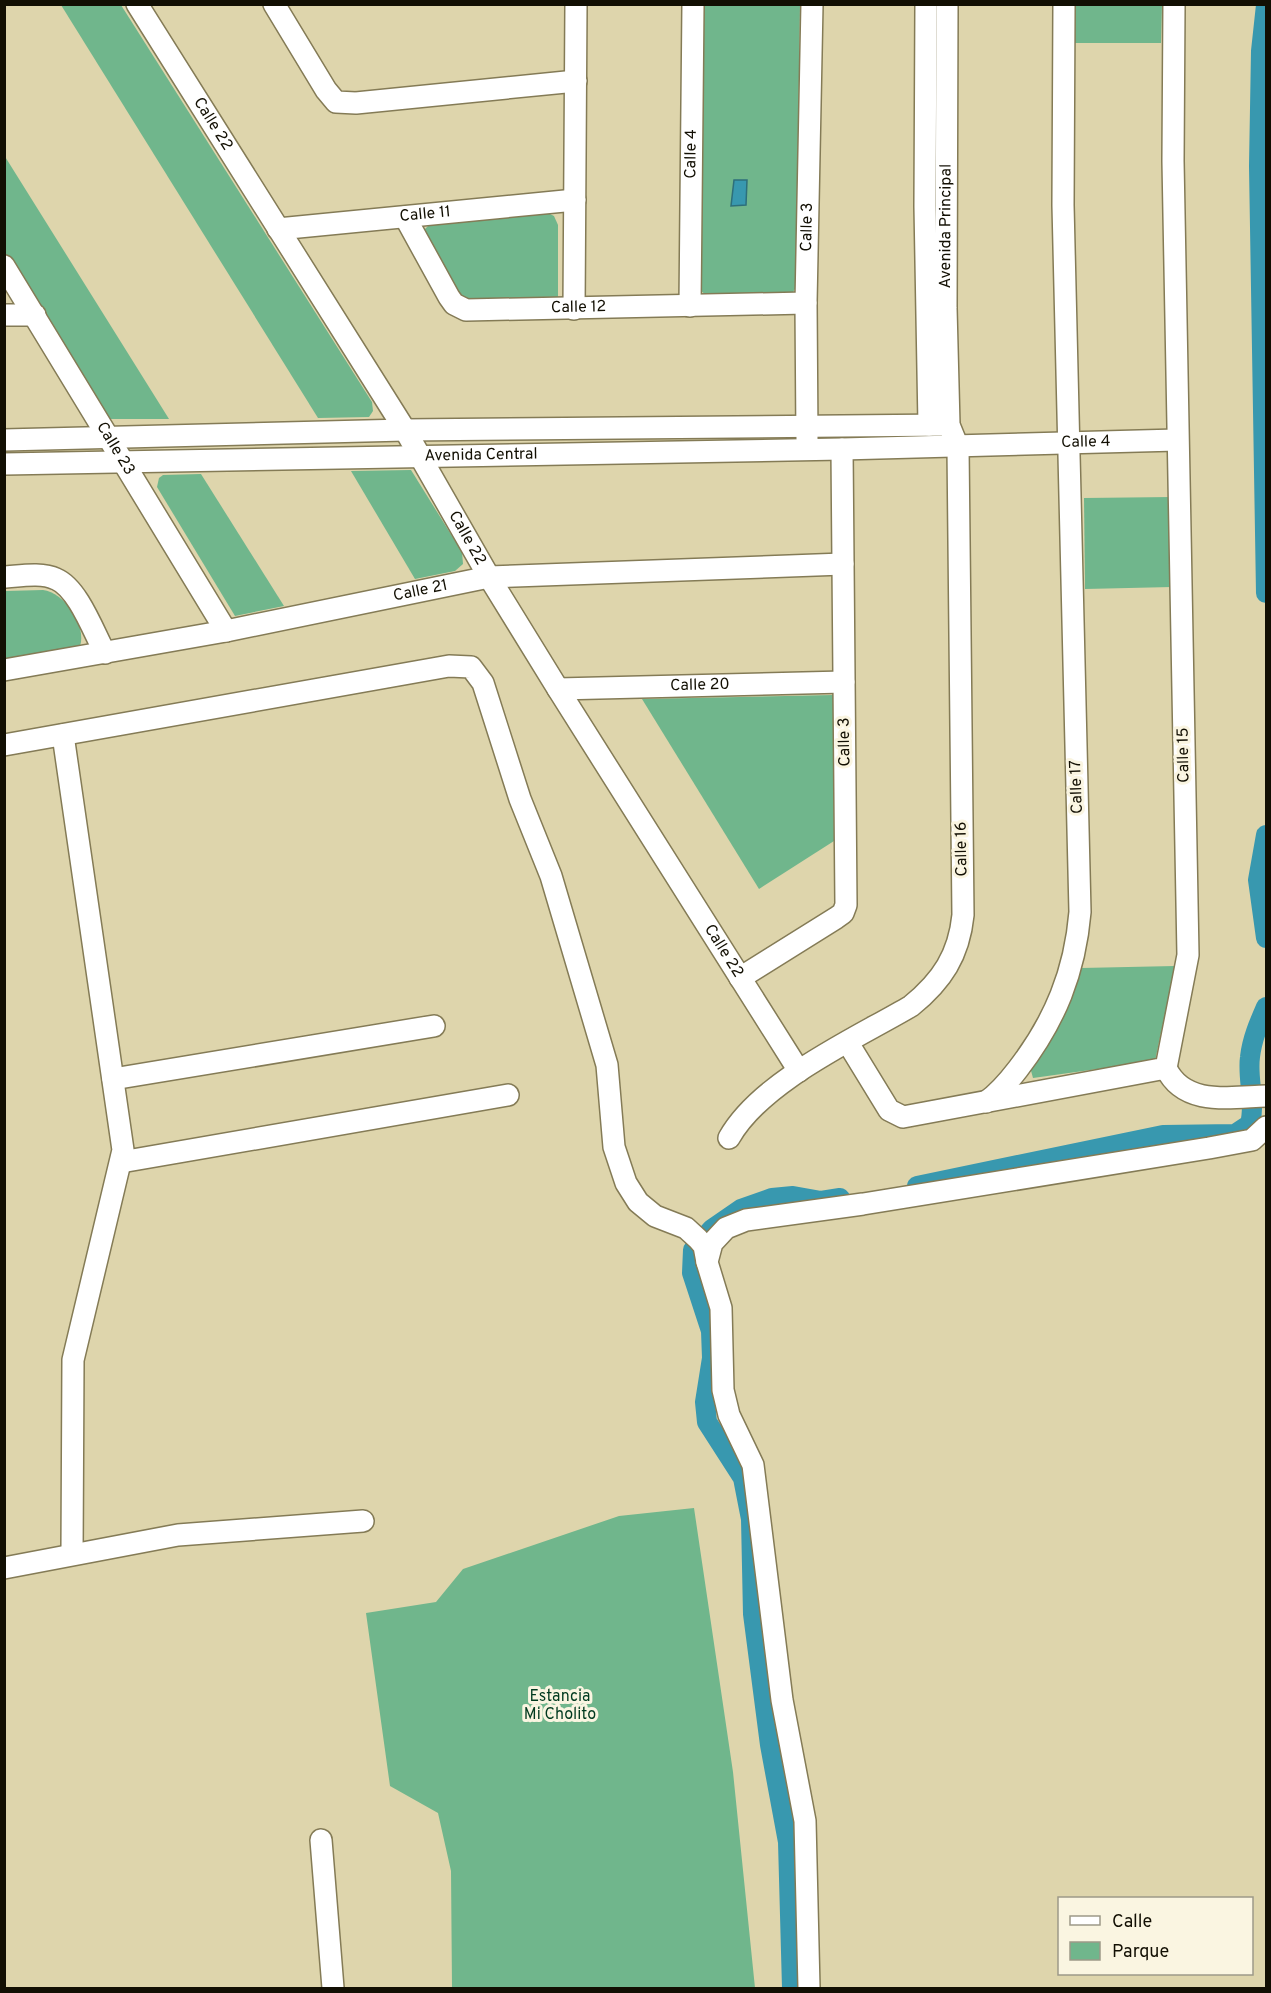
<svg xmlns="http://www.w3.org/2000/svg" width="1271" height="1993" viewBox="0 0 1271 1993" font-family="Overpass,sans-serif">
	<style>
		.green { fill: #70b68c }
		.water { fill: #3898af; stroke: #2d6f7b; stroke-width: 1.5 }
		.lines { fill: none; stroke-linecap: round; stroke-linejoin: round }
		.canal { stroke: #3898af; stroke-width: 20 }
		.minor-casing { stroke: #847b56; stroke-width: 24 }
		.minor { stroke: #fff; stroke-width: 21 }
		.labels { text-anchor: middle; dominant-baseline: central; stroke-width: 6; stroke-linejoin: round; paint-order: stroke }
		.street-label { font-size: 16px; fill: #120f03; stroke: #faf5e1 }
		.park-label { font-size: 16px; fill: #003a1f; stroke: #faf5e1 }
	</style>
	<rect width="100%" height="100%" fill="#ded5ac"/>
	<g class="green">
		<path d="M 61,5 L 121,5 L 372,402 L 373,411 L 369,417 L 318,418 Z"/>
		<path d="M 703,5 L 800,5 L 796,287 L 792,294 L 707,296 L 700,290 Z"/>
		<path d="M 1073,5 L 1162,5 L 1161,43 L 1073,43 Z"/>
		<path d="M 4,155 L 169,419 L 107,419 L 5,254 Z"/>
		<path d="M 548,213 L 554,216 L 558,225 L 558,301 L 464,304 L 422,232 L 430,224 Z"/>
		<path d="M 411,470 L 462,552 L 463,564 L 455,571 L 415,579 L 351,471 Z"/>
		<path d="M 201,474 L 284,606 L 235,616 L 157,487 L 159,478 L 163,475 Z"/>
		<path d="M 1172,497 L 1172,587 L 1085,589 L 1084,498 Z"/>
		<path d="M 43,590 C 64,592 87,626 80,646 L 5,659 L 5,591 Z"/>
		<path d="M 833,695 L 834,841 L 759,889 L 642,699 Z"/>
		<path d="M 1175,966 L 1155,1061 L 1033,1078 L 1030,1067 L 1070,1001 L 1081,968 Z"/>
		<path d="M 694,1508 L 733,1772 L 755,1988 L 452,1988 L 451,1871 L 438,1813 L 390,1786 L 366,1613 L 436,1602 L 463,1569 L 619,1516 Z"/>
	</g>
	<path class="water" d="M 734,180 L 747,180 L 746,205 L 731,206 Z"/>
	<g class="lines">
		<g class="canal">
			<path d="M 1266,5 L 1261,51 L 1259,166 L 1266,593"/>
			<path d="M 1266,835 L 1258,880 L 1266,938"/>
			<path d="M 917,1186 L 1163,1135 L 1235,1134 L 1250,1124 C 1256,1102 1247,1079 1250,1057 C 1252,1039 1259,1023 1266,1007"/>
			<path d="M 792,1988 L 788,1842 L 770,1745 L 753,1614 L 751,1519 L 743,1478 L 707,1422 L 705,1402 L 712,1358 L 711,1331 L 692,1273 L 693,1250 L 712,1229 L 741,1209 L 772,1198 L 793,1196 L 821,1201 L 840,1198"/>
		</g>
		<defs>
			<g id="minor">
				<path id="s1" d="M 137,4 L 405,430 L 489,577 L 558,689 L 799,1071"/>
				<path d="M 274,4 L 326,90 L 336,102 L 356,103 L 576,81"/>
				<path d="M 926,4 L 925,206 L 929,425"/>
				<path id="s2" d="M 405,217 L 449,297 L 454,304 L 466,310 L 806,303"/>
				<path id="s3" d="M 278,229 L 575,200"/>
				<path id="s4" d="M 4,266 L 226,631"/>
				<path id="s5" d="M 690,306 L 693,4"/>
				<path d="M 574,309 L 576,4"/>
				<path d="M 4,315 L 35,315"/>
				<path id="s6" d="M 807,439 L 806,303 L 812,4"/>
				<path d="M 4,440 L 405,430 L 949,425"/>
				<path id="s7" d="M 4,464 L 842,449 L 1177,440"/>
				<path d="M 4,577 C 20,576 42,572 56,579 C 78,588 94,633 105,653"/>
				<path id="s8" d="M 4,670 L 226,631 L 489,577 L 843,564"/>
				<path id="s9" d="M 558,689 L 844,682"/>
				<path d="M 63,735 L 123,1150 L 73,1360 L 72,1554"/>
				<path d="M 4,745 L 449,666 L 471,667 L 483,683 L 520,799 L 551,876 L 607,1065 L 614,1147 L 626,1183 L 638,1202 L 655,1216 L 686,1228 L 698,1239 L 704,1246 L 707,1262"/>
				<path d="M 740,978 L 836,918 L 843,913 L 846,905 L 842,449"/>
				<path d="M 848,1043 L 889,1110 L 903,1117 L 1166,1068 L 1188,955 L 1173,161 L 1174,4"/>
				<path d="M 1166,1068 C 1184,1107 1232,1097 1266,1096"/>
				<path d="M 113,1079 L 434,1026"/>
				<path d="M 986,1102 C 999,1093 1008,1082 1018,1069 C 1055,1021 1075,972 1080,912 L 1063,205 L 1064,4"/>
				<path id="s10" d="M 729,1138 C 761,1081 855,1039 911,1006 C 942,981 959,955 963,915 L 958,447 L 949,425 L 946,308 L 947,4"/>
				<path d="M 121,1162 L 508,1095"/>
				<path d="M 4,1568 L 178,1535 L 363,1521"/>
				<path d="M 321,1840 L 333,1988"/>
				<path d="M 809,1988 L 805,1821 L 782,1700 L 753,1465 L 729,1415 L 723,1390 L 721,1308 L 707,1262 L 712,1243 L 726,1228 L 746,1220 L 863,1204 L 1209,1148 L 1252,1140 L 1266,1127"/>
			</g>
		</defs>
		<use href="#minor" class="minor-casing"/>
		<use href="#minor" class="minor"/>
	</g>
	<g class="labels">
		<g class="street-label">
			<text stroke="none"><textPath href="#s1" startOffset="142">Calle 22</textPath></text>
			<text stroke="none"><textPath href="#s5" startOffset="152">Calle 4</textPath></text>
			<text stroke="none"><textPath href="#s3" startOffset="148">Calle 11</textPath></text>
			<text stroke="none"><textPath href="#s10" startOffset="1026">Avenida Principal</textPath></text>
			<text stroke="none"><textPath href="#s6" startOffset="212">Calle 3</textPath></text>
			<text stroke="none"><textPath href="#s2" startOffset="226">Calle 12</textPath></text>
			<text stroke="none"><textPath href="#s7" startOffset="1082">Calle 4</textPath></text>
			<text stroke="none"><textPath href="#s4" startOffset="214">Calle 23</textPath></text>
			<text stroke="none"><textPath href="#s7" startOffset="477">Avenida Central</textPath></text>
			<text stroke="none"><textPath href="#s1" startOffset="628">Calle 22</textPath></text>
			<text stroke="none"><textPath href="#s8" startOffset="424">Calle 21</textPath></text>
			<text stroke="none"><textPath href="#s9" startOffset="142">Calle 20</textPath></text>
			<text transform="translate(845 742) rotate(-91)">Calle 3</text>
			<text transform="translate(1184 755) rotate(-91)">Calle 15</text>
			<text transform="translate(1077 787) rotate(-92)">Calle 17</text>
			<text transform="translate(962 849) rotate(-91)">Calle 16</text>
			<text stroke="none"><textPath href="#s1" startOffset="1114">Calle 22</textPath></text>
		</g>
		<g class="park-label">
			<text x="560" y="1697">Estancia<tspan x="560" dy="18">Mi Cholito</tspan></text>
		</g>
	</g>
	<rect width="1271" height="1993" fill="none" stroke="#120f03" stroke-width="12"/>
	<rect x="1058" y="1897" width="195" height="78" fill="#faf5e1" stroke="#9d9988" stroke-width="1.5"/>
	<rect x="1070" y="1916" width="30" height="9" fill="#ffffff" stroke="#9d9988" stroke-width="1.5"/>
	<text x="1112" y="1927" font-size="18" fill="#120f03">Calle</text>
	<rect x="1070" y="1942" width="30" height="18" fill="#70b68c" stroke="#9d9988" stroke-width="1.5"/>
	<text x="1112" y="1957" font-size="18" fill="#120f03">Parque</text>
</svg>
